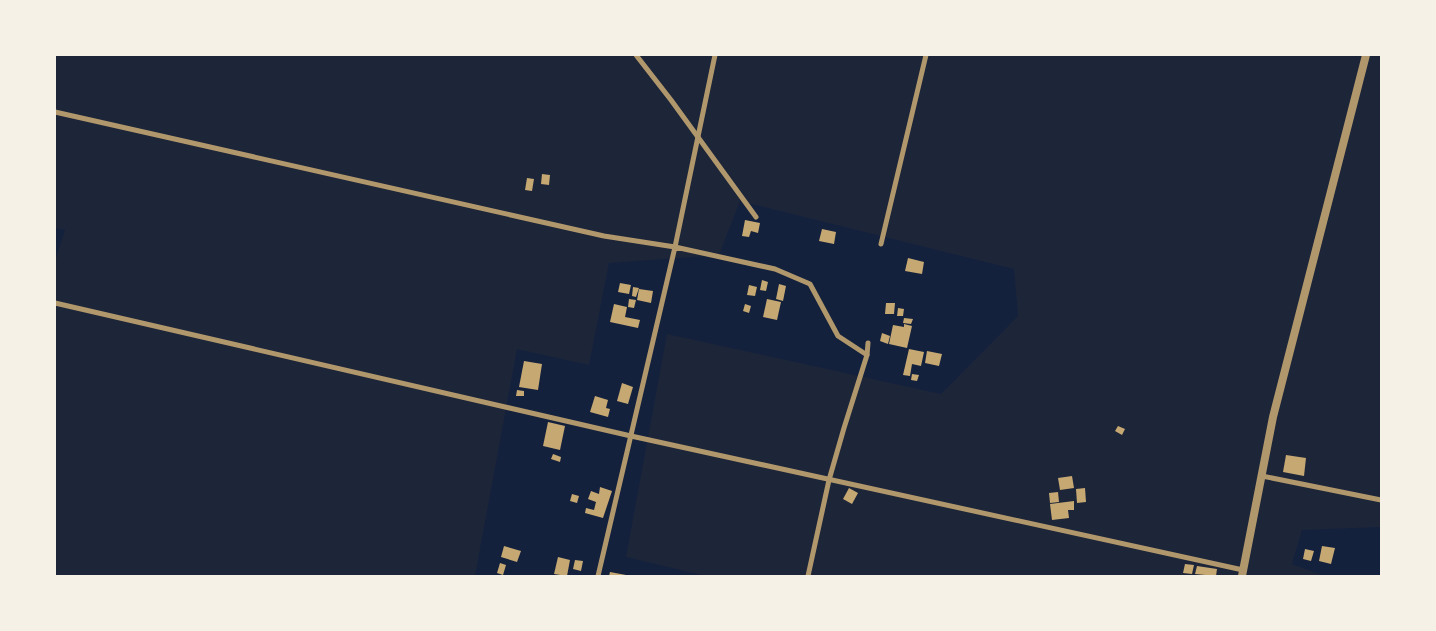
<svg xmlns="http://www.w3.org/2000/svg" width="1436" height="631" viewBox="0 0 1436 631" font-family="Arial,sans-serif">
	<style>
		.green { fill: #1d2539 }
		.building { fill: #c6a872 }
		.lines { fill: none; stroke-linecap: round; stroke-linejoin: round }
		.minor { stroke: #b1986c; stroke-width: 5 }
		.tertiary { stroke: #b1986c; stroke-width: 8 }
	</style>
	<rect width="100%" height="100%" fill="#14213d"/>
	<path class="green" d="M 55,55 L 1381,55 L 1381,527 L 1302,530 L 1292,564 L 1324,576 L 706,576 L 626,557 L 667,334 L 941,394 L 1018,316 L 1014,269 L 740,201 L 719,255 L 609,263 L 589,365 L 517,349 L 475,576 L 55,576 L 55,261 L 65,230 L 55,228 Z"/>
	<g class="building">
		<path d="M 542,174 L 550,175 L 549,185 L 541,184 Z"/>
		<path d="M 527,178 L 534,179 L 532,191 L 525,190 Z"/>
		<path d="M 745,220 L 760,223 L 758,233 L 751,231 L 749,237 L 742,236 Z"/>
		<path d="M 822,229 L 836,232 L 834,244 L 819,241 Z"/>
		<path d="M 908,258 L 924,262 L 922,274 L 905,271 Z"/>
		<path d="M 762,280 L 768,282 L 766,291 L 760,290 Z"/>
		<path d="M 620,283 L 631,285 L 629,294 L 618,292 Z"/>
		<path d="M 779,284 L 786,286 L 783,301 L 776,299 Z"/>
		<path d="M 749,285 L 757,287 L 755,296 L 747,295 Z"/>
		<path d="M 633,287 L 639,288 L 636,297 L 632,296 Z"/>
		<path d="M 639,289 L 653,291 L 651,303 L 637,300 Z"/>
		<path d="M 629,299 L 636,300 L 634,308 L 628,307 Z"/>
		<path d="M 767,299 L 781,302 L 777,320 L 763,317 Z"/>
		<path d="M 886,303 L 895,303 L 894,314 L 885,314 Z"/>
		<path d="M 614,304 L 627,307 L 625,317 L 640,320 L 638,328 L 610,322 Z"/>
		<path d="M 745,304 L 751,306 L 749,313 L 743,311 Z"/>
		<path d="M 898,308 L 904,309 L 903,316 L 897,316 Z"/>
		<path d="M 904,318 L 913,319 L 911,324 L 903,323 Z"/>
		<path d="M 904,324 L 912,326 L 907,348 L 889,344 L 893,325 L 904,327 Z"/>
		<path d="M 882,333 L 890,336 L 888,344 L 880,341 Z"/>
		<path d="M 909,349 L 924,352 L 921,366 L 912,364 L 910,376 L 903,375 Z"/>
		<path d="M 927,351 L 942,354 L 939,366 L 925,363 Z"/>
		<path d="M 524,361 L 542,364 L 538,390 L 519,387 Z"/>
		<path d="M 912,374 L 919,375 L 917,381 L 911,380 Z"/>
		<path d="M 622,383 L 633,387 L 628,404 L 617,401 Z"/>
		<path d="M 517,390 L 524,391 L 524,396 L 516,396 Z"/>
		<path d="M 595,396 L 608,400 L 606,408 L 610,409 L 608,417 L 590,412 Z"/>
		<path d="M 548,422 L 565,426 L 560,450 L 543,446 Z"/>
		<path d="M 1118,426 L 1125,429 L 1122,435 L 1115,431 Z"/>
		<path d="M 553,454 L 561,457 L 560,462 L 551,459 Z"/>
		<path d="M 1286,455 L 1306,458 L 1304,476 L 1283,472 Z"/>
		<path d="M 1072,476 L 1074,488 L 1060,490 L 1058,478 Z"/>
		<path d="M 600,487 L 612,491 L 603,518 L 585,513 L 586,508 L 594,510 L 596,502 L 588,499 L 591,491 L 599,494 Z"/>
		<path d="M 849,488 L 858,493 L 852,504 L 843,499 Z"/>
		<path d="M 1085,488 L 1086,502 L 1077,503 L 1076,489 Z"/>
		<path d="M 1058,492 L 1059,502 L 1050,503 L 1049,493 Z"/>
		<path d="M 572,494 L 579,496 L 577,503 L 570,501 Z"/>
		<path d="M 1074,501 L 1074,510 L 1068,510 L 1069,518 L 1052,520 L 1050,504 Z"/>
		<path d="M 504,546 L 521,551 L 517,562 L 501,557 Z"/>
		<path d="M 1322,546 L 1335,548 L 1331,564 L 1319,561 Z"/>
		<path d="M 1305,549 L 1314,551 L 1311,561 L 1303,559 Z"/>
		<path d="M 558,557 L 570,560 L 567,576 L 554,574 Z"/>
		<path d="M 575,560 L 583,561 L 581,571 L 573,569 Z"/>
		<path d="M 500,563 L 506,565 L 503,575 L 497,573 Z"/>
		<path d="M 1185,564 L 1194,565 L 1192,574 L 1183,573 Z"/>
		<path d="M 1197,566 L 1217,569 L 1216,576 L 1195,574 Z"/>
		<path d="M 610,572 L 626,575 L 626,576 L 609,576 Z"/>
	</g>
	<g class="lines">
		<g class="minor">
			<path d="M 636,55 L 671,100 L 756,217"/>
			<path d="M 55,112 L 604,236 L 675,247 L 715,55"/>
			<path d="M 881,244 L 926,55"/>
			<path d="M 55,303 L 631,436 L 1243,570"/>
			<path d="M 867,355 L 868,343"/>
			<path d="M 1262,476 L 1381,500"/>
			<path d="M 598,576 L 675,247 L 775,269 L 810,284 L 838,336 L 867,355 L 844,428 L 829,480 L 808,576"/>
		</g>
		<path class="tertiary" d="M 1242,576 L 1273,417 L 1366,55"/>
	</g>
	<rect width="1436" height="631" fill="none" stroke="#f6f1e7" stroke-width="112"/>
</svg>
